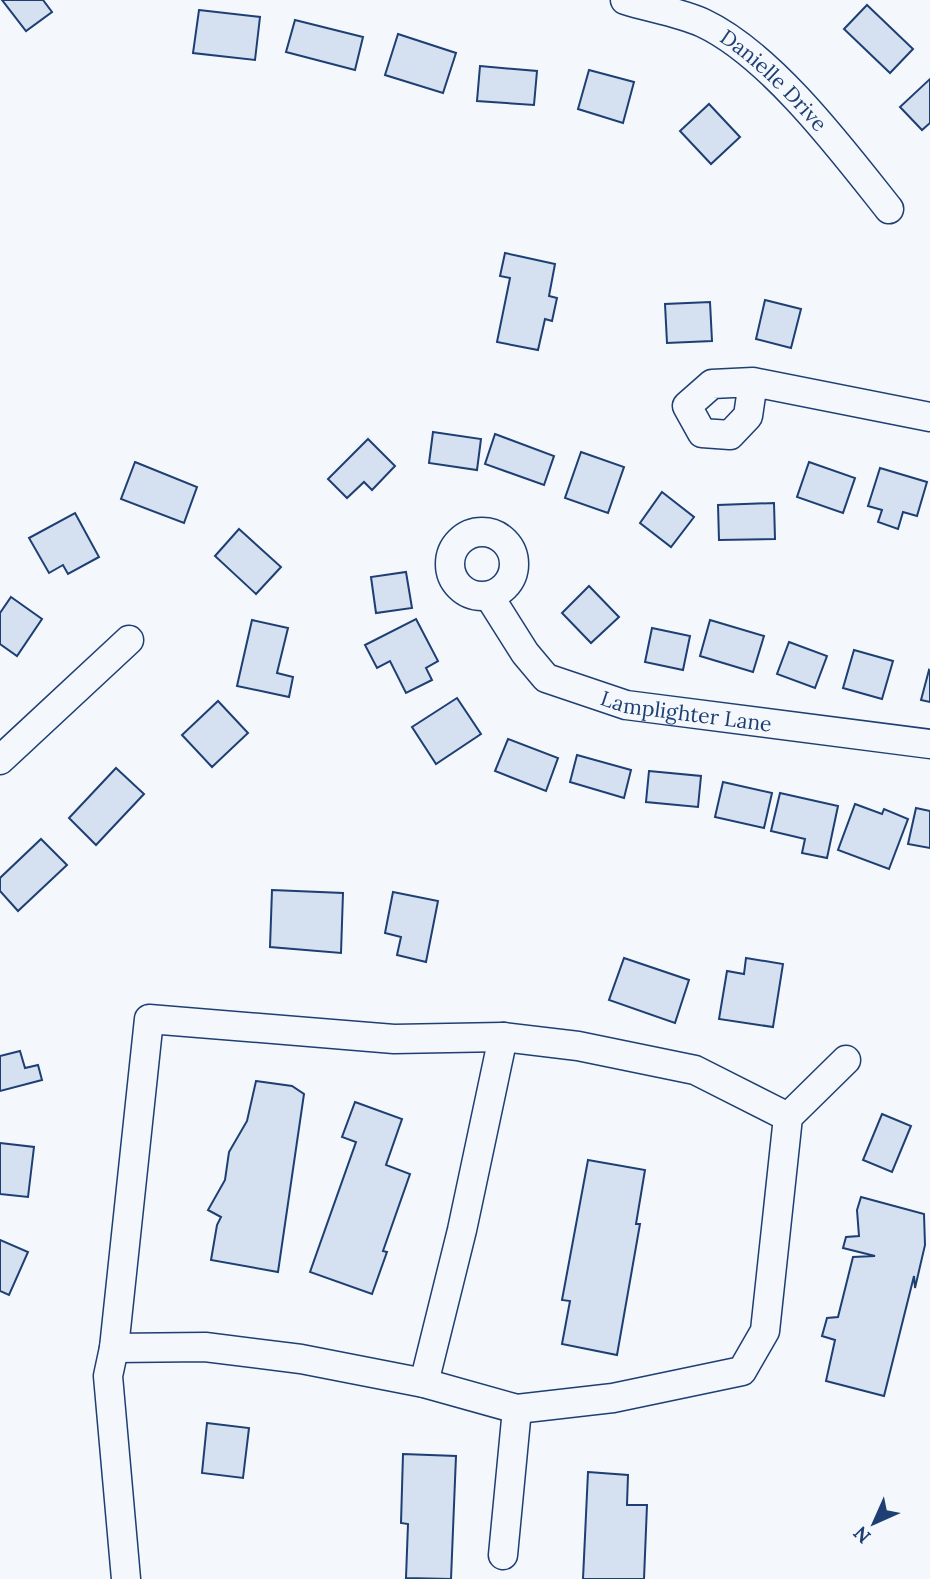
<svg xmlns="http://www.w3.org/2000/svg" width="930" height="1579" viewBox="0 0 930 1579" font-family="Lora,serif">
	<style>
		.building { fill: #d5e0f0; stroke: #1d3f73; stroke-width: 2 }
		.lines { fill: none; stroke-linecap: round; stroke-linejoin: round }
		.minor-casing { stroke: #1d3f73; stroke-width: 31 }
		.minor { stroke: #f4f7fb; stroke-width: 28 }
		.labels { text-anchor: middle; dominant-baseline: central; stroke-width: 5; stroke-linejoin: round; paint-order: stroke }
		.street-label { font-size: 21px; fill: #1d3f73; stroke: #f4f7fb }
	</style>
	<rect width="100%" height="100%" fill="#f4f7fb"/>
	<g class="building">
		<path d="M 2,0 L 43,0 L 52,12 L 26,31 Z"/>
		<path d="M 867,5 L 913,49 L 890,73 L 844,29 Z"/>
		<path d="M 199,10 L 260,17 L 255,60 L 193,53 Z"/>
		<path d="M 295,20 L 363,37 L 355,70 L 286,52 Z"/>
		<path d="M 398,34 L 456,53 L 443,93 L 385,75 Z"/>
		<path d="M 480,66 L 537,71 L 534,105 L 477,101 Z"/>
		<path d="M 589,70 L 634,82 L 623,123 L 578,109 Z"/>
		<path d="M 930,79 L 930,123 L 922,130 L 900,107 Z"/>
		<path d="M 709,104 L 740,137 L 711,164 L 680,131 Z"/>
		<path d="M 505,253 L 555,264 L 549,296 L 557,298 L 552,321 L 545,319 L 538,350 L 497,342 L 510,278 L 500,276 Z"/>
		<path d="M 765,300 L 801,309 L 791,348 L 756,339 Z"/>
		<path d="M 710,302 L 712,341 L 667,343 L 665,304 Z"/>
		<path d="M 433,432 L 481,439 L 477,470 L 429,463 Z"/>
		<path d="M 495,434 L 554,456 L 544,485 L 485,464 Z"/>
		<path d="M 368,439 L 395,466 L 372,490 L 364,482 L 347,498 L 328,479 Z"/>
		<path d="M 581,452 L 624,467 L 608,513 L 565,498 Z"/>
		<path d="M 135,462 L 197,487 L 184,523 L 121,499 Z"/>
		<path d="M 809,462 L 855,478 L 843,513 L 797,497 Z"/>
		<path d="M 880,468 L 927,482 L 917,516 L 903,512 L 898,529 L 878,522 L 882,510 L 868,506 Z"/>
		<path d="M 662,492 L 694,517 L 671,547 L 640,523 Z"/>
		<path d="M 774,503 L 775,539 L 719,540 L 718,505 Z"/>
		<path d="M 75,513 L 99,557 L 68,574 L 63,565 L 49,573 L 29,538 Z"/>
		<path d="M 239,529 L 281,567 L 256,594 L 215,556 Z"/>
		<path d="M 406,572 L 412,608 L 376,613 L 371,577 Z"/>
		<path d="M 589,586 L 619,617 L 591,643 L 562,613 Z"/>
		<path d="M 11,597 L 42,619 L 17,656 L 0,644 L 0,613 Z"/>
		<path d="M 416,619 L 438,661 L 426,668 L 432,680 L 406,693 L 390,661 L 377,668 L 365,645 Z"/>
		<path d="M 252,620 L 288,628 L 277,673 L 293,677 L 289,697 L 237,686 Z"/>
		<path d="M 710,620 L 764,636 L 753,672 L 700,656 Z"/>
		<path d="M 652,628 L 690,636 L 683,670 L 645,662 Z"/>
		<path d="M 789,642 L 827,656 L 815,688 L 777,674 Z"/>
		<path d="M 854,650 L 893,661 L 882,699 L 843,688 Z"/>
		<path d="M 929,670 L 930,671 L 930,702 L 921,700 Z"/>
		<path d="M 457,698 L 481,734 L 436,764 L 412,727 Z"/>
		<path d="M 218,701 L 248,733 L 212,767 L 182,735 Z"/>
		<path d="M 508,739 L 558,758 L 546,791 L 495,771 Z"/>
		<path d="M 577,755 L 631,770 L 624,798 L 570,782 Z"/>
		<path d="M 116,768 L 144,794 L 96,845 L 69,818 Z"/>
		<path d="M 649,771 L 701,776 L 698,807 L 646,802 Z"/>
		<path d="M 723,782 L 772,793 L 764,828 L 715,817 Z"/>
		<path d="M 780,793 L 838,806 L 827,858 L 802,853 L 805,839 L 771,831 Z"/>
		<path d="M 855,804 L 882,814 L 884,809 L 908,819 L 889,869 L 838,850 Z"/>
		<path d="M 916,808 L 930,811 L 930,848 L 908,844 Z"/>
		<path d="M 41,839 L 67,865 L 18,911 L 0,891 L 0,878 Z"/>
		<path d="M 272,890 L 343,893 L 341,953 L 270,947 Z"/>
		<path d="M 393,892 L 438,901 L 426,962 L 397,955 L 401,937 L 385,933 Z"/>
		<path d="M 624,958 L 689,980 L 675,1023 L 609,1000 Z"/>
		<path d="M 746,958 L 783,964 L 773,1027 L 719,1019 L 727,971 L 744,974 Z"/>
		<path d="M 20,1051 L 25,1068 L 38,1065 L 42,1080 L 0,1091 L 0,1056 Z"/>
		<path d="M 256,1081 L 292,1086 L 304,1094 L 278,1272 L 211,1260 L 217,1225 L 221,1217 L 208,1210 L 225,1180 L 229,1152 L 247,1121 Z"/>
		<path d="M 355,1102 L 402,1119 L 386,1165 L 410,1174 L 383,1251 L 387,1252 L 372,1294 L 310,1272 L 356,1142 L 342,1137 Z"/>
		<path d="M 882,1114 L 911,1126 L 892,1172 L 863,1160 Z"/>
		<path d="M 0,1143 L 34,1147 L 28,1197 L 0,1194 Z"/>
		<path d="M 588,1160 L 645,1170 L 636,1224 L 640,1224 L 617,1355 L 562,1344 L 570,1301 L 562,1300 Z"/>
		<path d="M 861,1197 L 924,1214 L 925,1245 L 915,1288 L 914,1276 L 884,1396 L 826,1381 L 835,1340 L 822,1336 L 827,1318 L 838,1317 L 853,1257 L 875,1256 L 843,1248 L 846,1237 L 859,1236 L 857,1210 Z"/>
		<path d="M 0,1240 L 28,1252 L 9,1295 L 0,1291 Z"/>
		<path d="M 207,1423 L 249,1428 L 243,1478 L 202,1473 Z"/>
		<path d="M 403,1454 L 456,1456 L 451,1579 L 406,1578 L 408,1524 L 401,1523 Z"/>
		<path d="M 588,1472 L 628,1475 L 627,1505 L 647,1505 L 644,1579 L 583,1579 Z"/>
	</g>
	<g class="lines">
		<defs>
			<g id="minor">
				<path id="s1" d="M 625,0 C 650,8 679,12 703,23 C 771,55 843,151 889,209"/>
				<path d="M 753,382 L 748,416 L 730,435 L 702,433 L 687,406 L 712,384 L 753,382 L 930,417"/>
				<circle cx="482" cy="564" r="32"/>
				<path id="s2" d="M 489,596 L 525,653 L 546,678 L 626,705 L 930,744"/>
				<path d="M 0,760 L 129,640"/>
				<path d="M 114,1348 L 205,1347 L 301,1359 L 424,1383 L 517,1409 L 613,1398 L 742,1371 L 765,1331 L 788,1117 L 846,1060"/>
				<path d="M 424,1383 L 462,1230 L 503,1037"/>
				<path d="M 503,1555 L 517,1409"/>
				<path d="M 126,1579 L 108,1376 L 114,1348 L 149,1019 L 394,1039 L 503,1037 L 578,1046 L 695,1070 L 788,1117"/>
			</g>
		</defs>
		<use href="#minor" class="minor-casing"/>
		<use href="#minor" class="minor"/>
	</g>
	<g class="labels">
		<g class="street-label">
			<text stroke="none"><textPath href="#s1" startOffset="173">Danielle Drive</textPath></text>
			<text stroke="none"><textPath href="#s2" startOffset="245">Lamplighter Lane</textPath></text>
		</g>
	</g>
	<g transform="translate(874 1523) rotate(225)" stroke="#f4f7fb" stroke-width="5" paint-order="stroke">
	<path d="M0-5L12 26L0 18L-12 26Z" fill="#1d3f73"/>
	<text y="-10" font-size="19" font-weight="bold" text-anchor="middle" fill="#1d3f73">N</text>
	</g>
</svg>
